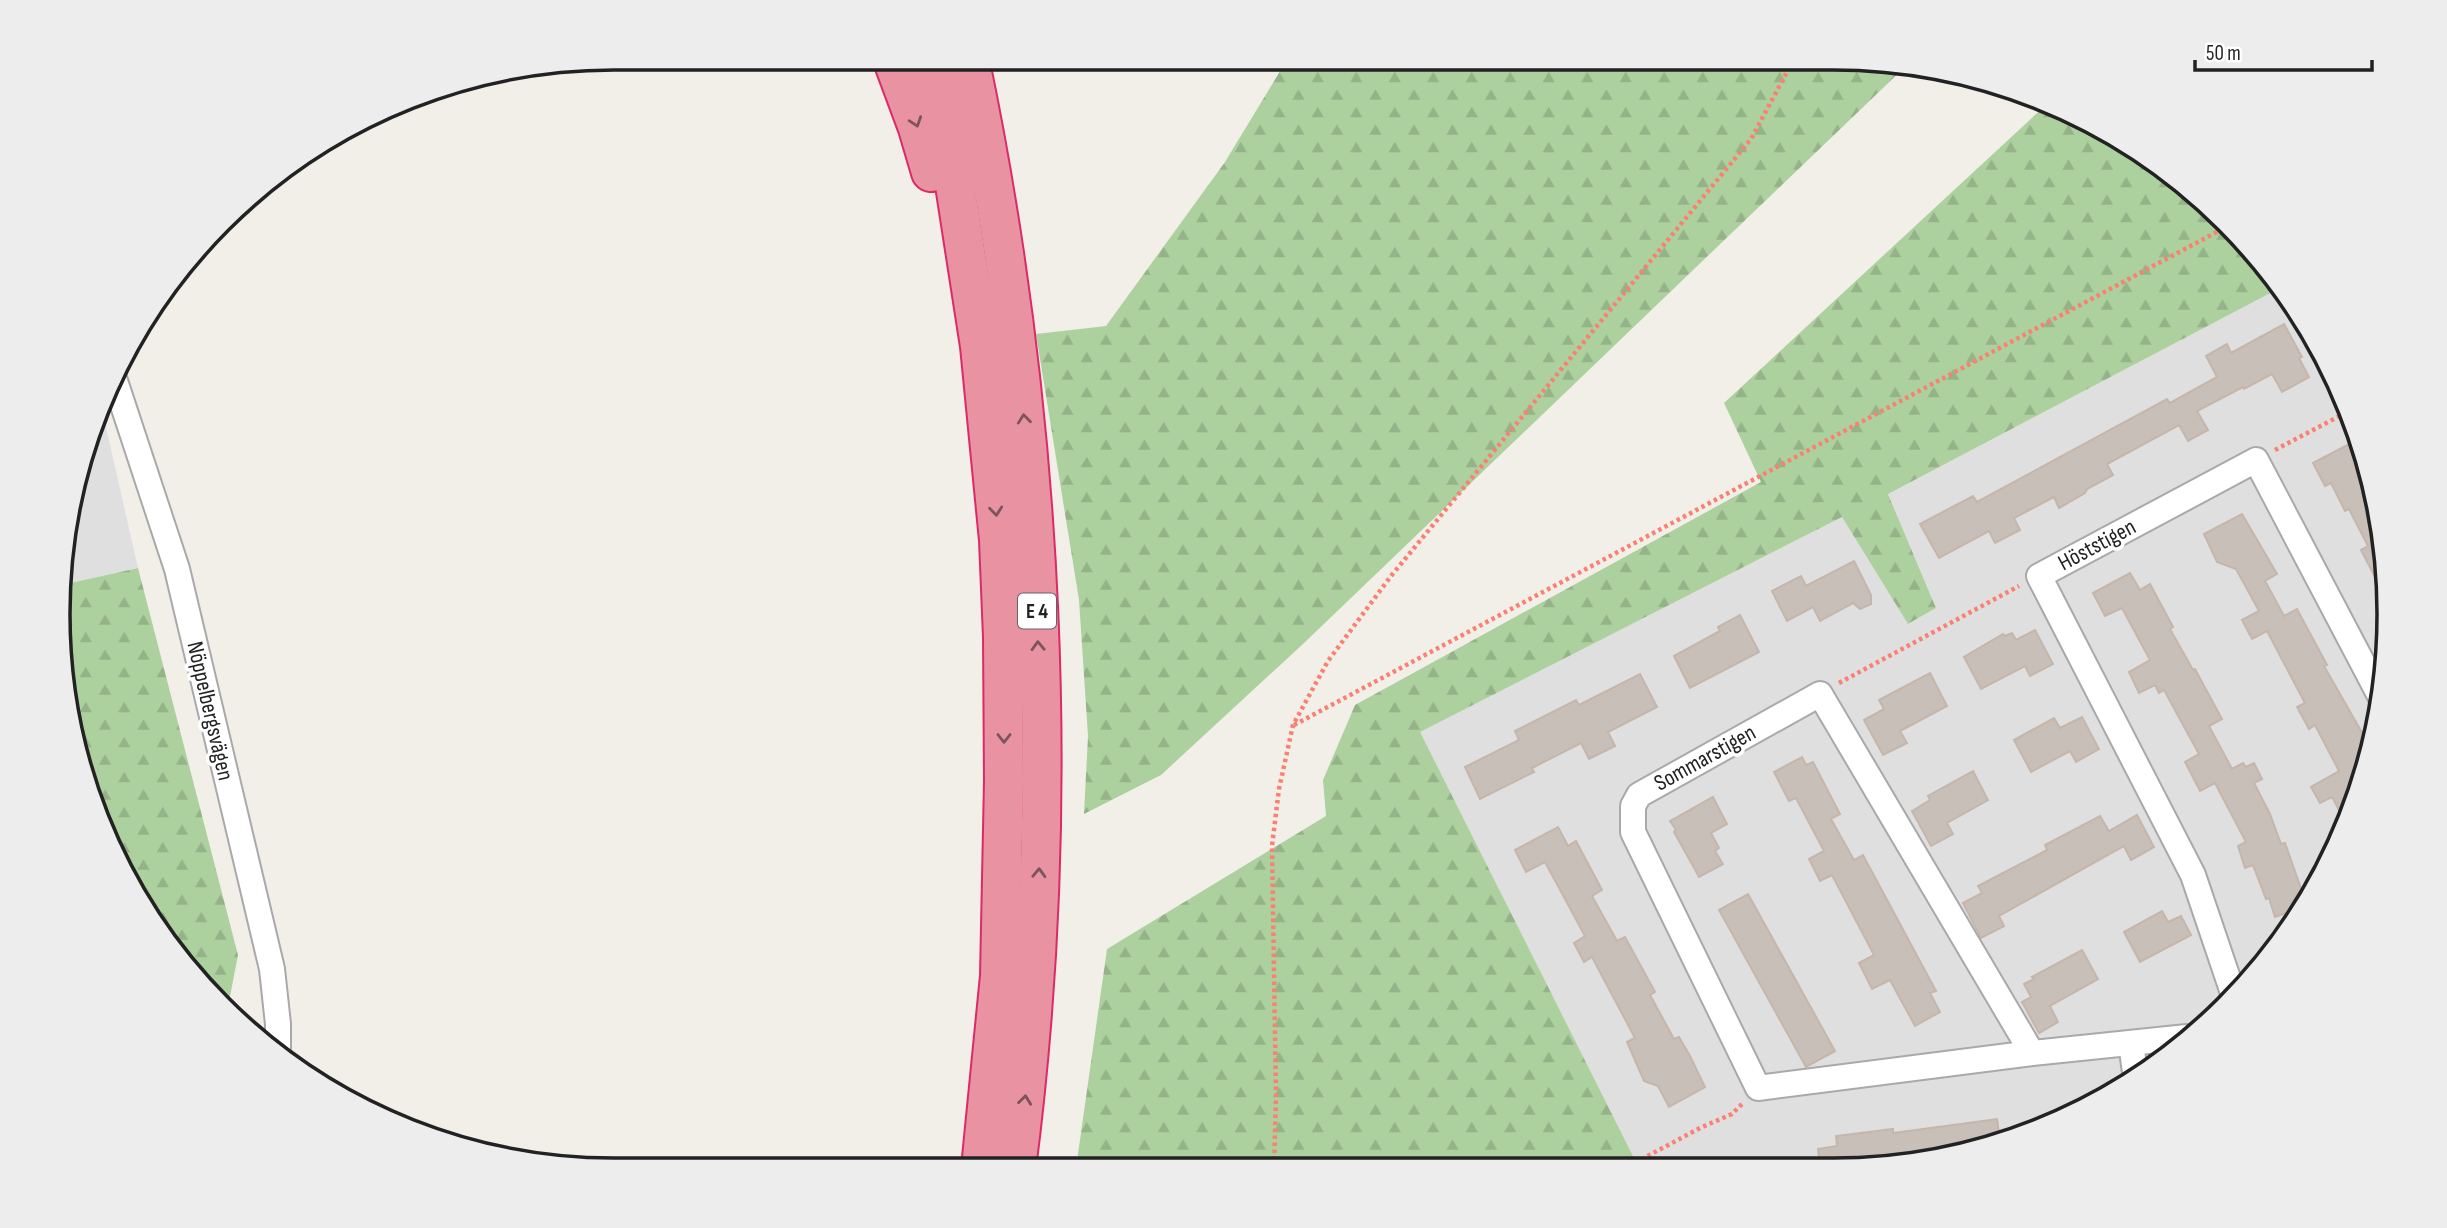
<svg xmlns="http://www.w3.org/2000/svg" width="2447" height="1228" viewBox="0 0 2447 1228" font-family="'Sofia Sans Condensed',sans-serif">
	<style>
		.residential { fill: #e0dfdf }
		.forest { fill: url(#forest-firs) }
		.building { fill: #c7bfb8; stroke: #c4b6ab; stroke-width: 2 }
		.lines { fill: none; stroke-linecap: round; stroke-linejoin: round }
		.street-casing { stroke: #a9a9a9; stroke-width: 28 }
		.highway-casing { stroke: #dc2a67; stroke-width: 42 }
		.path { stroke: #fa8072; stroke-width: 4.5; stroke-dasharray: 3.5 3.5; stroke-linecap: butt }
		.street { stroke: #fff; stroke-width: 24 }
		.highway { stroke: #e892a2; stroke-width: 38 }
		.oneway { stroke: #7b545c }
		.labels { text-anchor: middle; dominant-baseline: central; stroke-width: 7; stroke-linejoin: round; paint-order: stroke }
		.shield { fill: #fff; stroke: #646464; stroke-width: 2 }
		.shield-label { font-size: 21px; font-weight: bold; fill: #222 }
		.street-label { font-size: 23px; fill: #222; stroke: #fff }
		.rim { fill: none; stroke: #222; stroke-width: 3.5 }
	</style>
	<defs>
		<pattern id="forest-firs" width="22" height="20" patternUnits="userSpaceOnUse" patternTransform="scale(1.75)"><rect width="22" height="20" fill="#add19e"/><path d="M5 1l3.5 6h-7zM16 11l3.5 6h-7z" fill="#95b388"/></pattern>
	</defs>
	<rect width="100%" height="100%" fill="#f2efe9"/>
	<g class="residential">
		<path d="M 2280,288 L 2315,336 L 2360,435 L 2384,541 L 2388,650 L 2370,758 L 2332,860 L 2251,980 L 2142,1076 L 2045,1128 L 1905,1166 L 1638,1166 L 1419,732 L 1842,517 L 1909,624 L 1936,608 L 1888,494 Z"/>
		<path d="M 103,414 L 138,568 L 66,584 L 69,505 Z"/>
	</g>
	<g class="forest">
		<path d="M 1288,58 L 1869,59 L 1907,65 L 1303,644 L 1161,775 L 1084,814 L 1088,736 L 1079,600 L 1036,334 L 1106,326 L 1225,162 Z"/>
		<path d="M 2048,103 L 2079,115 L 2171,172 L 2251,247 L 2280,288 L 1888,494 L 1936,608 L 1908,624 L 1842,517 L 1420,732 L 1638,1166 L 1076,1168 L 1107,949 L 1326,816 L 1323,780 L 1355,705 L 1761,482 L 1724,403 Z"/>
		<path d="M 138,568 L 238,955 L 227,1012 L 221,1008 L 115,860 L 63,687 L 66,584 Z"/>
	</g>
	<g class="building">
		<path d="M 2284,324 L 2302,357 L 2299,358 L 2309,377 L 2282,392 L 2272,374 L 2244,389 L 2243,387 L 2197,411 L 2208,430 L 2188,441 L 2179,425 L 2107,464 L 2113,475 L 2087,489 L 2085,493 L 2059,508 L 2054,497 L 2014,518 L 2020,530 L 1995,543 L 1989,531 L 1939,558 L 1920,524 L 1973,496 L 1977,502 L 2167,399 L 2170,403 L 2217,377 L 2206,356 L 2227,344 L 2231,353 Z"/>
		<path d="M 2349,444 L 2359,464 L 2362,462 L 2369,476 L 2384,541 L 2386,598 L 2361,550 L 2368,546 L 2349,509 L 2345,511 L 2331,483 L 2325,486 L 2313,463 Z"/>
		<path d="M 2242,514 L 2277,574 L 2265,581 L 2284,616 L 2297,609 L 2327,665 L 2324,666 L 2372,750 L 2346,823 L 2332,797 L 2320,803 L 2311,787 L 2339,771 L 2315,725 L 2309,729 L 2297,707 L 2305,703 L 2267,631 L 2252,639 L 2242,620 L 2259,611 L 2236,569 L 2217,562 L 2204,534 Z"/>
		<path d="M 1854,561 L 1871,595 L 1871,604 L 1860,609 L 1853,603 L 1820,621 L 1813,607 L 1787,621 L 1772,591 L 1801,576 L 1806,586 Z"/>
		<path d="M 2130,573 L 2140,590 L 2150,584 L 2173,627 L 2170,629 L 2193,670 L 2195,669 L 2222,719 L 2209,726 L 2232,769 L 2243,763 L 2246,767 L 2254,763 L 2262,779 L 2254,783 L 2270,814 L 2281,844 L 2285,843 L 2305,900 L 2300,908 L 2275,917 L 2269,898 L 2266,899 L 2253,865 L 2245,868 L 2238,846 L 2246,842 L 2215,783 L 2200,791 L 2185,762 L 2199,754 L 2164,690 L 2159,693 L 2155,685 L 2139,693 L 2129,672 L 2150,660 L 2122,608 L 2105,616 L 2093,593 Z"/>
		<path d="M 1740,615 L 1759,652 L 1690,688 L 1674,656 L 1720,631 L 1718,627 Z"/>
		<path d="M 2035,630 L 2053,664 L 2030,676 L 2025,666 L 1981,689 L 1964,657 L 2003,634 L 2005,636 L 2012,633 L 2016,640 Z"/>
		<path d="M 1930,673 L 1947,706 L 1900,731 L 1907,743 L 1883,755 L 1864,720 L 1884,709 L 1879,700 Z"/>
		<path d="M 1640,674 L 1657,707 L 1608,732 L 1615,746 L 1589,759 L 1581,743 L 1532,768 L 1534,772 L 1480,799 L 1465,767 L 1519,740 L 1515,731 L 1576,700 L 1579,705 Z"/>
		<path d="M 2082,717 L 2099,749 L 2076,762 L 2070,751 L 2031,772 L 2014,740 L 2054,718 L 2060,728 Z"/>
		<path d="M 1802,757 L 1806,765 L 1813,762 L 1840,814 L 1831,819 L 1854,860 L 1863,855 L 1936,991 L 1930,993 L 1940,1012 L 1915,1026 L 1890,980 L 1872,989 L 1859,963 L 1874,955 L 1832,875 L 1820,881 L 1809,859 L 1824,851 L 1796,798 L 1789,801 L 1774,772 Z"/>
		<path d="M 1973,771 L 1988,800 L 1947,823 L 1953,834 L 1931,846 L 1912,811 L 1930,800 L 1928,796 Z"/>
		<path d="M 1713,797 L 1727,824 L 1711,833 L 1719,848 L 1715,851 L 1723,864 L 1699,877 L 1674,832 L 1676,830 L 1670,821 Z"/>
		<path d="M 2137,815 L 2154,847 L 2131,860 L 2124,846 L 1999,916 L 2004,926 L 1981,938 L 1963,903 L 1982,893 L 1978,886 L 2047,850 L 2045,845 L 2100,816 L 2109,831 Z"/>
		<path d="M 1558,827 L 1568,846 L 1576,841 L 1602,890 L 1592,896 L 1617,941 L 1625,937 L 1655,992 L 1650,995 L 1674,1039 L 1679,1037 L 1690,1056 L 1705,1087 L 1669,1107 L 1658,1086 L 1644,1081 L 1627,1042 L 1635,1038 L 1592,957 L 1584,962 L 1574,943 L 1585,936 L 1545,862 L 1526,872 L 1515,850 Z"/>
		<path d="M 1748,894 L 1835,1051 L 1806,1067 L 1719,910 Z"/>
		<path d="M 2162,911 L 2168,922 L 2181,916 L 2191,935 L 2140,962 L 2124,932 Z"/>
		<path d="M 2082,950 L 2098,979 L 2050,1006 L 2058,1022 L 2039,1033 L 2022,1002 L 2031,997 L 2024,984 L 2034,979 L 2032,977 Z"/>
		<path d="M 1997,1119 L 2000,1140 L 1905,1166 L 1820,1166 L 1818,1149 L 1837,1146 L 1836,1136 L 1893,1129 L 1893,1133 Z"/>
	</g>
	<g class="lines">
		<defs>
			<g id="street">
				<path d="M 115,381 L 177,569 L 272,969 L 278,1024 L 278,1048"/>
				<path d="M 2234,996 L 2193,875 L 2039,576 L 2256,460 L 2380,696"/>
				<path d="M 2131,1043 L 2136,1080"/>
				<path d="M 2032,1053 L 1820,694 L 1639,795 L 1633,806 L 1633,832 L 1758,1088 L 2032,1053 L 2187,1037"/>
			</g>
			<g id="highway">
				<path d="M 892,58 L 918,128 L 931,172"/>
				<path d="M 931,58 L 951,159 L 980,346 L 999,540 L 1003,637 L 1004,781 L 1000,976 L 981,1168"/>
				<path d="M 969,58 C 1044,416 1063,805 1016,1168"/>
			</g>
		</defs>
		<use href="#street" class="street-casing"/>
		<use href="#highway" class="highway-casing"/>
		<g class="path">
			<path d="M 2275,450 L 2349,411"/>
			<path d="M 1839,683 L 2019,586"/>
			<path d="M 1294,725 L 2228,226"/>
			<path d="M 1629,1166 L 1700,1128 L 1732,1114 L 1744,1102"/>
			<path d="M 1274,1167 L 1276,1096 L 1272,846 L 1279,789 L 1293,725 L 1328,661 L 1391,576 L 1751,139 L 1787,72 L 1791,59"/>
		</g>
		<use href="#street" class="street"/>
		<use href="#highway" class="highway"/>
	</g>
	<defs><path id="oneway-chevron" d="M-2-3.5L2.5 0L-2 3.5" fill="none" stroke-width="1.6" stroke-linecap="round" stroke-linejoin="round" transform="scale(1.75)"/></defs>
	<g class="oneway">
		<use href="#oneway-chevron" transform="translate(916 122) rotate(71)"/>
		<use href="#oneway-chevron" transform="translate(1024 419) rotate(-96)"/>
		<use href="#oneway-chevron" transform="translate(996 511) rotate(84)"/>
		<use href="#oneway-chevron" transform="translate(1038 646) rotate(-92)"/>
		<use href="#oneway-chevron" transform="translate(1004 738) rotate(90)"/>
		<use href="#oneway-chevron" transform="translate(1039 873) rotate(-88)"/>
		<use href="#oneway-chevron" transform="translate(1025 1100) rotate(-83)"/>
	</g>
	<g class="labels">
		<rect class="shield" x="1018" y="593.5" width="38" height="35" rx="5"/>
		<g class="shield-label">
			<text x="1037" y="611">E 4</text>
		</g>
		<g class="street-label">
			<text transform="translate(2097 545) rotate(-28)">Höststigen</text>
			<text transform="translate(210 711) rotate(77)">Nöppelbergsvägen</text>
			<text transform="translate(1705 758) rotate(-29)">Sommarstigen</text>
		</g>
	</g>
	<path d="M0 0H2447V1228H0ZM614 70H1833A544 544 0 0 1 2377 614V614A544 544 0 0 1 1833 1158H614A544 544 0 0 1 70 614V614A544 544 0 0 1 614 70Z" fill="#ededed" fill-rule="evenodd"/>
	<path class="rim" d="M614 70H1833A544 544 0 0 1 2377 614V614A544 544 0 0 1 1833 1158H614A544 544 0 0 1 70 614V614A544 544 0 0 1 614 70Z"/>
	<path d="M2195 60v10h177v-10" fill="none" stroke="#222222" stroke-width="3.5"/>
	<text x="2206" y="60" font-size="21" fill="#222222" stroke="#ffffff" stroke-width="5" paint-order="stroke">50 m</text>
</svg>
